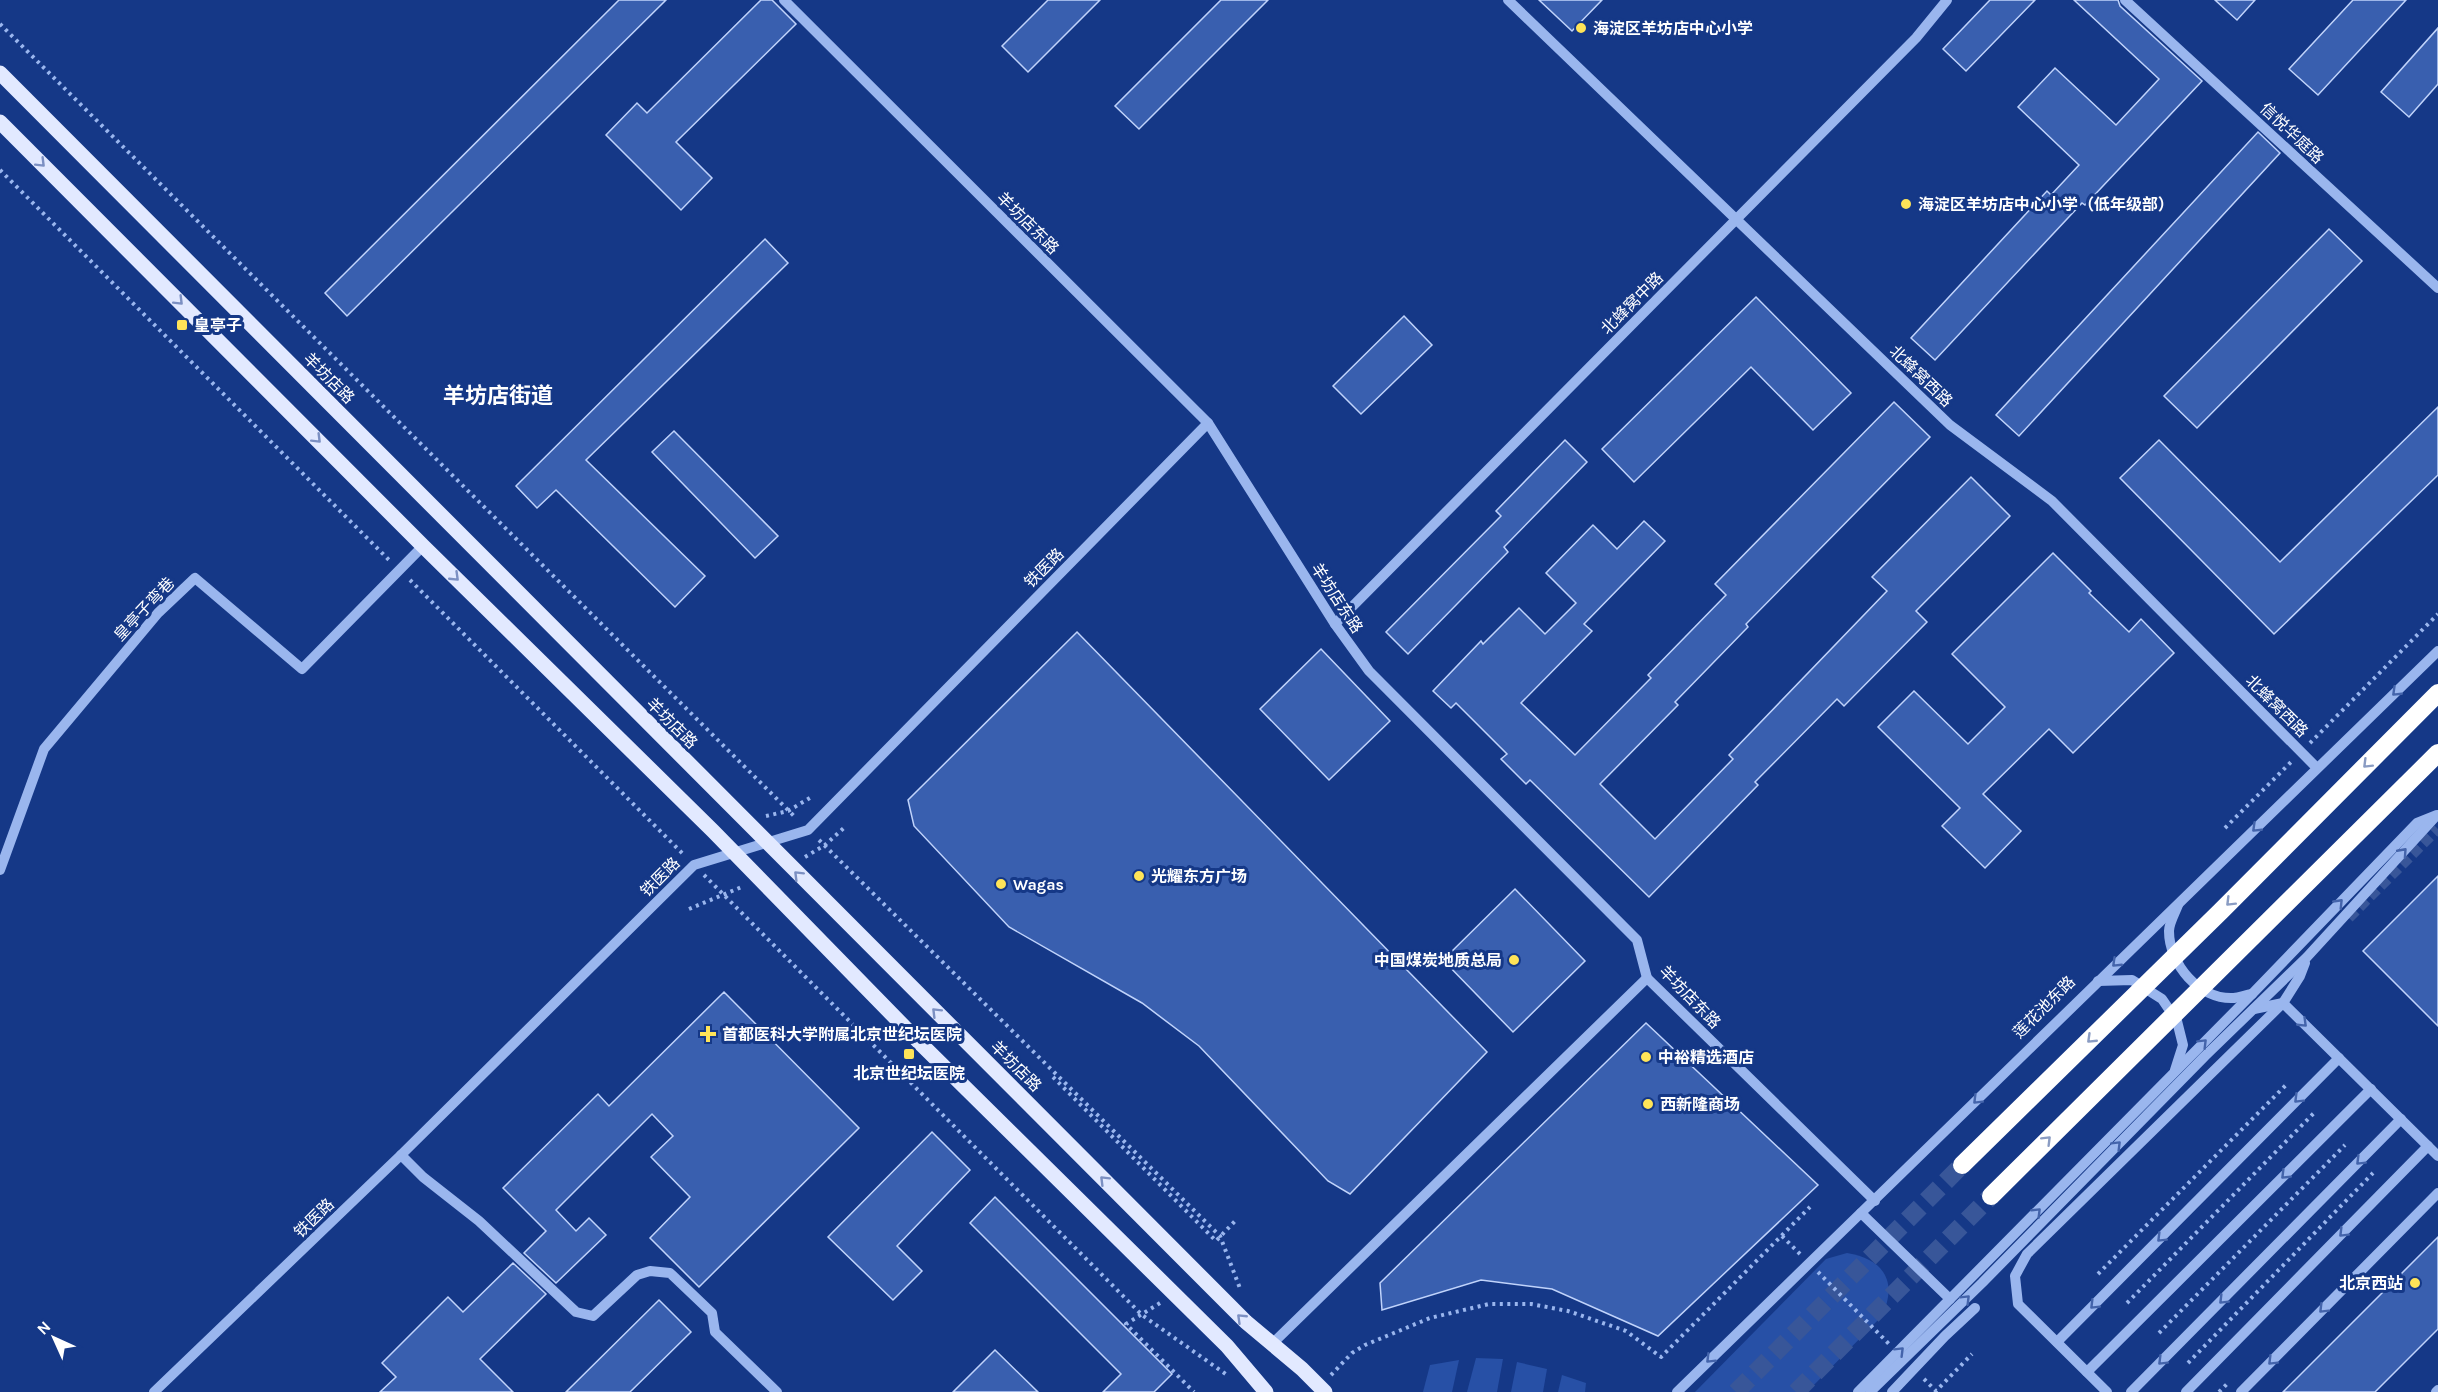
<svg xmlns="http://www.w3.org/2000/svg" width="2438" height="1392" viewBox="0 0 2438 1392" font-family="Karla,'Noto Sans SC',sans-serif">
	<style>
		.green { fill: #2750a6 }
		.building { fill: #395faf; stroke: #c0d3fb; stroke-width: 1.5 }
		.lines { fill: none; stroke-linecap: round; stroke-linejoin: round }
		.minor-tunnel { stroke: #385699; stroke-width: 10; stroke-dasharray: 10 5; stroke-linecap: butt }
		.highway-tunnel { stroke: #385699; stroke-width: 18; stroke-dasharray: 18 9; stroke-linecap: butt }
		.path { stroke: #9ab6ee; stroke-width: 4; stroke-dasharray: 3 4.5; stroke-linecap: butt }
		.minor { stroke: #9ab6ee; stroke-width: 10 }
		.major { stroke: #e2e9ff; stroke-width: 15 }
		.highway { stroke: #fff; stroke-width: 18 }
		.oneway { stroke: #7c90c3 }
		.oneway2 { stroke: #4464ab }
		.oneway3 { stroke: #8a9cc3 }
		.poi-dot { fill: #ffe458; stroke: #153887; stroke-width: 2 }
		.labels { text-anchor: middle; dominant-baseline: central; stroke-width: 6; stroke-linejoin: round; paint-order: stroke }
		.poi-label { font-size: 16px; font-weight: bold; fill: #fff; stroke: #153887; text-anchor: start }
		.street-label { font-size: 16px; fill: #fff; stroke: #153887 }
		.district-label { font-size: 22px; font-weight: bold; fill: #fff; stroke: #153887 }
	</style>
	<rect width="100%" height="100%" fill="#153887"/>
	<g class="green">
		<path d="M 1847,1253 C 1884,1259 1898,1282 1882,1316 L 1807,1392 L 1695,1392 L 1826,1259 Z"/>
		<path d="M 1476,1358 L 1503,1359 L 1497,1392 L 1467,1392 Z"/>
		<path d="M 1459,1360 L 1452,1392 L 1423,1392 L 1430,1365 Z"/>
		<path d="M 1517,1362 L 1547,1369 L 1543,1392 L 1511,1392 Z"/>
		<path d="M 1562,1375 L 1586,1383 L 1585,1392 L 1558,1392 Z"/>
	</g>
	<g class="building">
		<path d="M 619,0 L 666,0 L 347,316 L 325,293 Z"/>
		<path d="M 761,0 L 772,0 L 796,24 L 676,142 L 712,178 L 681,210 L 606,135 L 637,103 L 647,113 Z"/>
		<path d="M 1048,0 L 1100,0 L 1028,72 L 1002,46 Z"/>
		<path d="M 1221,0 L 1268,0 L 1139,129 L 1115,106 Z"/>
		<path d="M 1539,0 L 1602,0 L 1572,31 Z"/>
		<path d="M 1990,0 L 2035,0 L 1966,71 L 1943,49 Z"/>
		<path d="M 2074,0 L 2118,0 L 2120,6 L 2202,81 L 2085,205 L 2082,203 L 1935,360 L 1911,338 L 2047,191 L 2051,195 L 2079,165 L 2018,107 L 2055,68 L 2116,125 L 2159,79 Z"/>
		<path d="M 2215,0 L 2255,0 L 2237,20 Z"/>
		<path d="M 2353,0 L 2406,0 L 2318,95 L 2289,69 Z"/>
		<path d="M 2438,28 L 2438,84 L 2409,117 L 2381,92 Z"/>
		<path d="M 2258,132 L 2280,153 L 2019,436 L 1996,415 Z"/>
		<path d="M 2329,229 L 2362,261 L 2197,428 L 2164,396 Z"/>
		<path d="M 765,239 L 788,263 L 586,460 L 705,576 L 675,607 L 556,490 L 537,508 L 516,486 Z"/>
		<path d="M 1756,297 L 1851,393 L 1813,430 L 1751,367 L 1634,482 L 1602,449 Z"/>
		<path d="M 1404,316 L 1432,345 L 1361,414 L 1333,386 Z"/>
		<path d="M 1894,402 L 1930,437 L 1746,624 L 1748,627 L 1675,702 L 1678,705 L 1600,784 L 1655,839 L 1733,759 L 1729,755 L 1887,591 L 1872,577 L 1971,477 L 2010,516 L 1916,611 L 1927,622 L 1844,706 L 1837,699 L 1755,782 L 1758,785 L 1649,897 L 1530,780 L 1526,784 L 1501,759 L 1507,754 L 1456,703 L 1451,708 L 1433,691 L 1481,641 L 1483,644 L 1519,608 L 1545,634 L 1576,603 L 1546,573 L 1593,525 L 1617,549 L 1644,521 L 1665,541 L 1584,624 L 1592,631 L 1521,703 L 1575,755 L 1651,678 L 1648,675 L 1726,595 L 1715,584 Z"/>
		<path d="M 2438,407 L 2438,475 L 2274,634 L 2120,478 L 2159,440 L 2280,562 Z"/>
		<path d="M 674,431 L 778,536 L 755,558 L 652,452 Z"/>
		<path d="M 1565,440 L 1587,462 L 1504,547 L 1508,552 L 1408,654 L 1386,632 L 1501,516 L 1496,511 Z"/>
		<path d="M 2053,553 L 2091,591 L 2089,593 L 2129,632 L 2141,619 L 2174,653 L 2073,753 L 2049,729 L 1983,794 L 2021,831 L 1985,868 L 1942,826 L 1960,808 L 1878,727 L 1914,691 L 1968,744 L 2005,707 L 1952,654 Z"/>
		<path d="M 1077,632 L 1487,1052 L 1350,1194 L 1328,1181 L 1199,1046 L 1142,1003 L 1009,927 L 914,826 L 908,800 Z"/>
		<path d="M 1321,649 L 1390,721 L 1329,780 L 1260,709 Z"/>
		<path d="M 2438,876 L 2438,1026 L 2363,951 Z"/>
		<path d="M 1515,889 L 1585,961 L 1513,1032 L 1443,960 Z"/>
		<path d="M 724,992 L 859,1128 L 699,1287 L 650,1238 L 690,1197 L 651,1157 L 673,1136 L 652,1114 L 556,1210 L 576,1231 L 589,1218 L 606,1235 L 556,1283 L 524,1253 L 546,1231 L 503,1188 L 598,1094 L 609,1106 Z"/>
		<path d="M 1646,1023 L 1818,1185 L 1658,1336 L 1552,1289 L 1481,1280 L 1382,1310 L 1380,1283 Z"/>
		<path d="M 932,1132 L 970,1170 L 897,1246 L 922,1271 L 893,1300 L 828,1237 Z"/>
		<path d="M 995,1197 L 1172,1374 L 1154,1392 L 1103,1392 L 1121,1374 L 970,1223 Z"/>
		<path d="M 2438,1237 L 2438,1329 L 2375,1392 L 2283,1392 Z"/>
		<path d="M 513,1263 L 546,1294 L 480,1359 L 513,1392 L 380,1392 L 396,1377 L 382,1363 L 448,1297 L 463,1312 Z"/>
		<path d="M 659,1300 L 691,1332 L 630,1392 L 566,1392 Z"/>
		<path d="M 995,1350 L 1038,1392 L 953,1392 Z"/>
	</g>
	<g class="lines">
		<path class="minor-tunnel" d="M 2349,918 L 2438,829"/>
		<g class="highway-tunnel">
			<path d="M 1736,1392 L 1962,1165"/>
			<path d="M 1796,1392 L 1991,1196"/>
		</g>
		<g class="path">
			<path d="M 0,24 L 796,818"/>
			<path d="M 0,170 L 389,560"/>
			<path d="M 410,580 L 684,855"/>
			<path d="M 2310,743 L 2438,614"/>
			<path d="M 766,816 L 788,811 L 813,796"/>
			<path d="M 2225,828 L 2292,761"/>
			<path d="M 819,840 L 1220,1236 L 1241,1291"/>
			<path d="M 805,857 L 825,845 L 846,826"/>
			<path d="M 704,875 L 1142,1315 L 1227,1375"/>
			<path d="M 689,909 L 744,886"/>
			<path d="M 1053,1077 L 1216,1241 L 1236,1220"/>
			<path d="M 1782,1236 L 1800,1254"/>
			<path d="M 1818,1272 L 1889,1344"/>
			<path d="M 2098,1274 L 2286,1085"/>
			<path d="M 1160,1303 L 1126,1324 L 1194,1392"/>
			<path d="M 2127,1303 L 2314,1113"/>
			<path d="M 2159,1333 L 2345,1145"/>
			<path d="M 2188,1363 L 2373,1173"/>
			<path d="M 1331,1375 L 1352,1353 L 1365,1345 L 1430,1318 L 1489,1304 L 1531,1304 L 1568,1311 L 1626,1331 L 1661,1357 L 1810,1207"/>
			<path d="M 1924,1379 L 1936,1391 L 1972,1354"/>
			<path d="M 2219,1392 L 2229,1382"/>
		</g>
		<g class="minor">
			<path d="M 784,0 L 1208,423 L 1335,624 L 1369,671 L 1637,940 L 1647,978 L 1875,1201"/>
			<path d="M 1508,0 L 1950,425 L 2052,501 L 2317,768"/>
			<path d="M 2125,0 L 2438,288"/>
			<path d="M 1335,624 L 1916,38 L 1947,0"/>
			<path d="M 0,870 L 44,749 L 158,613 L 195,578 L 302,669 L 423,546"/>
			<path d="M 2178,905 C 2175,913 2169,923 2169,931 C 2169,964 2199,1000 2234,998 C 2240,997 2246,995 2252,994"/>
			<path d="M 2098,981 L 2132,980 L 2162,999 L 2177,1021 L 2183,1045 L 2175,1070"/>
			<path d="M 2254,1009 L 2283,1003 L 2438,1156"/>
			<path d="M 401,1155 L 423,1177 L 479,1221 L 576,1312 L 593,1316 L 637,1275 L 650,1271 L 670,1273 L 712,1313 L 715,1332 L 777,1392"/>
			<path d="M 1861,1213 L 1950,1299"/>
			<path d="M 2057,1342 L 2339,1058"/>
			<path d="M 1272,1344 L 1647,978"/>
			<path d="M 2087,1372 L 2371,1089"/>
			<path d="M 154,1392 L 401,1155 L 694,865 L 808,830 L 1208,423"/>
			<path d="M 1677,1392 L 2438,651"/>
			<path d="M 1858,1392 L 2252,994 L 2417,823 L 2437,815"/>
			<path d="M 1870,1392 L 1982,1283 L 2205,1056 L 2307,957 L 2435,817"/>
			<path d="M 1892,1392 L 1945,1336 L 1975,1308"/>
			<path d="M 2107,1392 L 2018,1304 L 2015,1276 L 2027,1254 L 2283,1003 L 2300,976 L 2305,963"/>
			<path d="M 2131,1392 L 2401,1119"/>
			<path d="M 2186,1392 L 2428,1146"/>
			<path d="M 2241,1392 L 2438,1193"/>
			<path d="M 2436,1392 L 2438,1390"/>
		</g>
		<g class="major">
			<path d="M 0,73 L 1246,1322 L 1302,1369 L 1325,1392"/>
			<path d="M 0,122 L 423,546 L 713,831 L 921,1044 L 1227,1346 L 1266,1392"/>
		</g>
		<g class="highway">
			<path d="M 1962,1165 L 2221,911 L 2438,693"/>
			<path d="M 1991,1196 L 2438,753"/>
		</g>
	</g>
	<defs><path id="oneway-chevron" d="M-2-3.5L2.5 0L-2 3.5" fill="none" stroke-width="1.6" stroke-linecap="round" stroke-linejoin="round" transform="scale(1.5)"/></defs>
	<g class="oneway">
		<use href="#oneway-chevron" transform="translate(41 163) rotate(45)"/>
		<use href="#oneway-chevron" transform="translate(179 301) rotate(45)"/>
		<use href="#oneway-chevron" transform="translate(317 439) rotate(45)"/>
		<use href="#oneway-chevron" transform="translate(455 577) rotate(44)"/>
		<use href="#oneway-chevron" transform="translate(798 875) rotate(-135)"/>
		<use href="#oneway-chevron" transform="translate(936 1012) rotate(-135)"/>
		<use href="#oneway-chevron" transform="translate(1104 1180) rotate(-135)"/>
		<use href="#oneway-chevron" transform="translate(1241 1318) rotate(-136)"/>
	</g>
	<g class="oneway2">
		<use href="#oneway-chevron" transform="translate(2396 692) rotate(136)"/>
		<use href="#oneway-chevron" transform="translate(2256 828) rotate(136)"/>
		<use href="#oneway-chevron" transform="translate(2403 852) rotate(-48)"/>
		<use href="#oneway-chevron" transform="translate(2339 903) rotate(-46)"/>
		<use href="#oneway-chevron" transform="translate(2116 963) rotate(136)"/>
		<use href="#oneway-chevron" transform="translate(2303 1023) rotate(44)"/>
		<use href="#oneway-chevron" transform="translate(2203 1043) rotate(-45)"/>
		<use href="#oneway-chevron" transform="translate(2298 1099) rotate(135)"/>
		<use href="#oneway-chevron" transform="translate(1977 1100) rotate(135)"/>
		<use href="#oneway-chevron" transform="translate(2117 1145) rotate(-45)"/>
		<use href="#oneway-chevron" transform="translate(2360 1161) rotate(135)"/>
		<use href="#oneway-chevron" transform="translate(2285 1175) rotate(135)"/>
		<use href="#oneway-chevron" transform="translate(2037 1212) rotate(-45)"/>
		<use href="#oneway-chevron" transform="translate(2343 1233) rotate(135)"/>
		<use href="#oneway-chevron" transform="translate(2161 1238) rotate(135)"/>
		<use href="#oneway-chevron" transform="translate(1966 1299) rotate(-45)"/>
		<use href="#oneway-chevron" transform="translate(2223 1300) rotate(135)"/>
		<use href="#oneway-chevron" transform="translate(2094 1305) rotate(135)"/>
		<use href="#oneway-chevron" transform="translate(2323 1309) rotate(135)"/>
		<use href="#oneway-chevron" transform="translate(1900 1351) rotate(-45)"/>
		<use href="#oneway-chevron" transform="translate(1710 1359) rotate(135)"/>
		<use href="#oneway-chevron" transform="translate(2162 1361) rotate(135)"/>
		<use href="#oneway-chevron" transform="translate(2272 1361) rotate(135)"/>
	</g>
	<g class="oneway3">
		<use href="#oneway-chevron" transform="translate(2367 764) rotate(135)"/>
		<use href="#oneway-chevron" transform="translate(2230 902) rotate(135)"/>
		<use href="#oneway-chevron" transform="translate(2091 1039) rotate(136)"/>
		<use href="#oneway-chevron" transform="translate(2047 1140) rotate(-45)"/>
	</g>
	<g class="poi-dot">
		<circle cx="1581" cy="28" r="6"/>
		<circle cx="1906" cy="204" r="6"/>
		<rect x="176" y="319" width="12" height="12" rx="3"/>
		<circle cx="1139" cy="876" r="6"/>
		<circle cx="1001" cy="884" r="6"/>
		<circle cx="1514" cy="960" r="6"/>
		<path d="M705 1025h6v6h6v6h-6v6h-6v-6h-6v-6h6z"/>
		<rect x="903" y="1048" width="12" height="12" rx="3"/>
		<circle cx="1646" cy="1057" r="6"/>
		<circle cx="1648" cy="1104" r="6"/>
		<circle cx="2415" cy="1283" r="6"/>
	</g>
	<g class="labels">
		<g class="poi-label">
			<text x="1593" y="28">海淀区羊坊店中心小学</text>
			<text x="1918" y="204">海淀区羊坊店中心小学（低年级部）</text>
			<text x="194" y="325">皇亭子</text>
			<text x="1151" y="876">光耀东方广场</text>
			<text x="1013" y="884">Wagas</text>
			<text x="1502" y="960" text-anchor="end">中国煤炭地质总局</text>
			<text x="722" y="1034">首都医科大学附属北京世纪坛医院</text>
			<text x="1658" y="1057">中裕精选酒店</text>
			<text x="909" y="1073" text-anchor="middle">北京世纪坛医院</text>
			<text x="1660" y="1104">西新隆商场</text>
			<text x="2403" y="1283" text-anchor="end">北京西站</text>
		</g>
		<g class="street-label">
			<text transform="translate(2292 133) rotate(43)">信悦华庭路</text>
			<text transform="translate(1028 223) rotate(45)">羊坊店东路</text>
			<text transform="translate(1632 303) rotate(-45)">北蜂窝中路</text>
			<text transform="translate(1921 376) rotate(44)">北蜂窝西路</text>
			<text transform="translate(329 378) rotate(45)">羊坊店路</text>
			<text transform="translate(1044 568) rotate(-45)">铁医路</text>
			<text transform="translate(1337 598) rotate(57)">羊坊店东路</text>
			<text transform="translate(144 609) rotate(-47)">皇亭子弯巷</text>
			<text transform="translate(2277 706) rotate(45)">北蜂窝西路</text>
			<text transform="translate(672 723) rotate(45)">羊坊店路</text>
			<text transform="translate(660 877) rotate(-45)">铁医路</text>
			<text transform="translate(1690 997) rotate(46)">羊坊店东路</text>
			<text transform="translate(2044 1007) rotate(-45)">莲花池东路</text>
			<text transform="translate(1016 1066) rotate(45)">羊坊店路</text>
			<text transform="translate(314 1218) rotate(-44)">铁医路</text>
		</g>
		<g class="district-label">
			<text x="498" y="396">羊坊店街道</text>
		</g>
	</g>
	<g transform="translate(54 1338) rotate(315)" stroke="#153887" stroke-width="4.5" paint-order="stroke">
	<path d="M0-4.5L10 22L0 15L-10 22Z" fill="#ffffff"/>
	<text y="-9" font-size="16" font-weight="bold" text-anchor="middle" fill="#ffffff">N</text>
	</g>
</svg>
